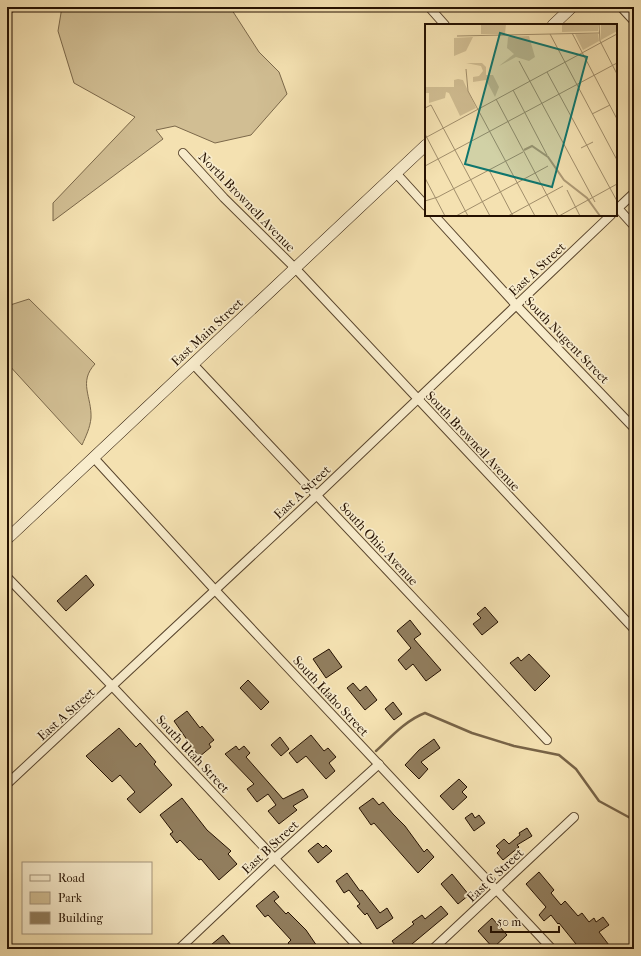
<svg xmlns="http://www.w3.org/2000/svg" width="641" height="956" viewBox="0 0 641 956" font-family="'IM FELL French Canon',serif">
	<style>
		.green { fill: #d1be93; stroke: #7b684a }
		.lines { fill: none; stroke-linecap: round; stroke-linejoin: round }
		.stream { stroke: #776347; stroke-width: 2.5 }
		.building { fill: #917d5d; stroke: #251101 }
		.street-casing { stroke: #59452d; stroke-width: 10 }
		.secondary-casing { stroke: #251101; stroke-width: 12 }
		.street { stroke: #f8eccc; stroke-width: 8 }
		.secondary { stroke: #f8eccc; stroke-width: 11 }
		.labels { text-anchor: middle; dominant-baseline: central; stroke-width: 3.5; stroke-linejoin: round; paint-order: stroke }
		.street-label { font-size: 13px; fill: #251101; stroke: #f8eccc }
		.inset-river { fill: none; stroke: #ae9a75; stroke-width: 2 }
		.inset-road { fill: none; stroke: #a18e6b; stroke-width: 1 }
		.view { fill: #0f766e; fill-opacity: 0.15; stroke: #0f766e; stroke-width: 2 }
		.inset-edge { fill: none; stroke: #251101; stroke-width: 2 }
	</style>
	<rect width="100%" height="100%" fill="#f4e1b1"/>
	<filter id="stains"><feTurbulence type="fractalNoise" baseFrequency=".005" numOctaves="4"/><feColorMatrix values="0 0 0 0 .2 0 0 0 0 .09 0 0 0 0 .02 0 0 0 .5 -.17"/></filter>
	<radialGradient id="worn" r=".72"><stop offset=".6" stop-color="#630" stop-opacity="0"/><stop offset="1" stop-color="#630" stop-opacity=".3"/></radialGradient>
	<g class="green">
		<path d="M 62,7 L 230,7 L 259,52 L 279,72 L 287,94 L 251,135 L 215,143 L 175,126 L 156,130 L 163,139 L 53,221 L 53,203 L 135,117 L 74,83 L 58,31 Z"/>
		<path d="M 29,299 L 95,364 C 78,382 92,397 91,418 C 90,428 86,436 82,445 L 7,363 L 7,306 Z"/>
	</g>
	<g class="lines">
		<path class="stream" d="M 376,751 C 390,738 406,720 425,713 L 472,733 L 514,746 L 559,755 L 576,769 L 599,801 L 634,820"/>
	</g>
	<g class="building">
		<path d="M 86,575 L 94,585 L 66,611 L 57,601 Z"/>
		<path d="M 485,607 L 498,622 L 482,635 L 473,624 L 481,618 L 477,614 Z"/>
		<path d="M 410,620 L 421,634 L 414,639 L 441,670 L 426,681 L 413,664 L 406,670 L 398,660 L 411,648 L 397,631 Z"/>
		<path d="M 329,649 L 342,667 L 326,678 L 313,659 Z"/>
		<path d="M 529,654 L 550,676 L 535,691 L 510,663 L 518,657 L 521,661 Z"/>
		<path d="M 248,680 L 269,702 L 261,710 L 240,688 Z"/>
		<path d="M 353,683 L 360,691 L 366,686 L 377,700 L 365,710 L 347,688 Z"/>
		<path d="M 393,702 L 402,714 L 394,720 L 385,709 Z"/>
		<path d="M 187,711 L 200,728 L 202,726 L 214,740 L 209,744 L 211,747 L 199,757 L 174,721 Z"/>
		<path d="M 119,728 L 136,747 L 140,743 L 156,762 L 154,764 L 172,785 L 140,813 L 127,799 L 135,792 L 120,775 L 112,782 L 86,756 Z"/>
		<path d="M 311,735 L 324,751 L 328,748 L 336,757 L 329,763 L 335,771 L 326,779 L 306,756 L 297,763 L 289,753 Z"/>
		<path d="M 280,737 L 289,749 L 281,756 L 271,745 Z"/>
		<path d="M 434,739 L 440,748 L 421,762 L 428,769 L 419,779 L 405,765 L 419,750 Z"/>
		<path d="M 236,746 L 239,750 L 244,746 L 250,753 L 246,757 L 283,799 L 303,789 L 308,797 L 293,806 L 297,810 L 279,824 L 268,811 L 276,805 L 268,794 L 257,802 L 247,789 L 254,784 L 225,754 Z"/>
		<path d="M 459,779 L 467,787 L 462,792 L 467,797 L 453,810 L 440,796 Z"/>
		<path d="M 182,798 L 207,830 L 231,851 L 228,854 L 237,864 L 219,880 L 201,859 L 199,860 L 180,840 L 177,843 L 170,834 L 173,832 L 160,815 Z"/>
		<path d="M 373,798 L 379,805 L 383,802 L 393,814 L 405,826 L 424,852 L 427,849 L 434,857 L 418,873 L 374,823 L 371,825 L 359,808 Z"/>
		<path d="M 472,813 L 475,818 L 479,815 L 485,823 L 474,831 L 465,818 Z"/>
		<path d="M 527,828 L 532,836 L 517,845 L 519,847 L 503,860 L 497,853 L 500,850 L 496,846 L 504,839 L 509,844 L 520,835 L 519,833 Z"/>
		<path d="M 318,843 L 323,848 L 326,845 L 332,851 L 318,863 L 308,851 Z"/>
		<path d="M 539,872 L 554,890 L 551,893 L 561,905 L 565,901 L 578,916 L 582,913 L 589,922 L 594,918 L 596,922 L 603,917 L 609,925 L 599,932 L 612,949 L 580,949 L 559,923 L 558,924 L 551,915 L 544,921 L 539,915 L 546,907 L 526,884 Z"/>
		<path d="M 347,873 L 360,891 L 362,890 L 380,913 L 387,908 L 393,918 L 377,929 L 367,913 L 365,915 L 357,906 L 360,904 L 349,890 L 344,893 L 336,881 Z"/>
		<path d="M 452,874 L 469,895 L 458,904 L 441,884 Z"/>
		<path d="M 274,891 L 279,897 L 274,901 L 286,914 L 288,912 L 306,930 L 319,949 L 292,949 L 288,943 L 291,940 L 268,915 L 265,917 L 256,906 Z"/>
		<path d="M 441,906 L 448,914 L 406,949 L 398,949 L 392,941 L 414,924 L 412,922 L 422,915 L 425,919 Z"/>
		<path d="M 492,918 L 507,935 L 493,948 L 478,931 Z"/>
		<path d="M 223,935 L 231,945 L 225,949 L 206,949 Z"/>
	</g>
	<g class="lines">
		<defs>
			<g id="street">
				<path d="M 429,7 L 445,25"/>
				<path d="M 621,7 L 634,21"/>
				<path d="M 7,9 L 13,7"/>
				<path d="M 183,153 L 224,198 L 295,268 L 634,629"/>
				<path d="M 396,173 L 426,206"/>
				<path d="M 616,206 L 634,226"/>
				<path d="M 616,210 L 634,193"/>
				<path d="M 434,215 L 516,305 L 634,428"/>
				<path d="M 193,364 L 547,740"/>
				<path d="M 94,458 L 215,590 L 552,949"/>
				<path d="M 7,577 L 113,687 L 360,949"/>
				<path d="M 7,784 L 317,495 L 611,215"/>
				<path d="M 179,949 L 274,859 L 379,764"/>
				<path d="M 433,949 L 574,817"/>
			</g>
			<g id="secondary">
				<path d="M 553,25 L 572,7"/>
				<path d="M 7,539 L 426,145"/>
			</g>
		</defs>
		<use href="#street" class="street-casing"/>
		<use href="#secondary" class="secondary-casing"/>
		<use href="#street" class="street"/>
		<use href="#secondary" class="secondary"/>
	</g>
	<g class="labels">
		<g class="street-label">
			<text transform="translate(247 202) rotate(46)">North Brownell Avenue</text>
			<text transform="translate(537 269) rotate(-43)">East A Street</text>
			<text transform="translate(207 332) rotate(-43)">East Main Street</text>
			<text transform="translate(567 340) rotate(46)">South Nugent Street</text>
			<text transform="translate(473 441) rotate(47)">South Brownell Avenue</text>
			<text transform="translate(302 492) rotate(-43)">East A Street</text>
			<text transform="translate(379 544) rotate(47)">South Ohio Avenue</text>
			<text transform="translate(331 696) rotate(47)">South Idaho Street</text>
			<text transform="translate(66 714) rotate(-42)">East A Street</text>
			<text transform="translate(193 754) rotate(47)">South Utah Street</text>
			<text transform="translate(270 847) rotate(-43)">East B Street</text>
			<text transform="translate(495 875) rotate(-43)">East C Street</text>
		</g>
	</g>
	<g transform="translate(425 24)">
		<rect width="192" height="192" fill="#f4e1b1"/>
		<path d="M 56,0 L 81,0 L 80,10 L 56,10 ZM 173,0 L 173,7 L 137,8 L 137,1 ZM 176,0 L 192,0 L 192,7 L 176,16 ZM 150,10 L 173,10 L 174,17 L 158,26 ZM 104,12 L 110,33 L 104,37 L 91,33 L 74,42 L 89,30 L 82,24 L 83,13 ZM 48,13 L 41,27 L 29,32 L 29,14 ZM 41,39 L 57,39 L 61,43 L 61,51 L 68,51 L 74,63 L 70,73 L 61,56 L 48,58 L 48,53 L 54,52 L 58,47 L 56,42 ZM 33,55 L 38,56 L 51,84 L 35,92 L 24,69 L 21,68 L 20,74 L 4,79 L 4,69 L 0,69 L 0,63 L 29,63 L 29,56 Z" fill="#d1be93"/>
		<path class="inset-river" d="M 99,126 L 107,122 L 123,133 L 139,156 L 162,174 L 175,192"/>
		<path class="inset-road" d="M 174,0 L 175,17 L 192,50M 147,9 L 192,95M 125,10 L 192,136M 32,12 L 174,9M 94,37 L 170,178M 41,45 L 43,67 L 110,192M 122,48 L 192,177M 88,66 L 122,131M 71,75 L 133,192M 0,84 L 6,81 L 65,192M 167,90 L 185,81M 0,110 L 43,192M 0,114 L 192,10M 156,124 L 168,118M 0,142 L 192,39M 64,146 L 88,192M 0,154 L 20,192M 142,166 L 155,192M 0,177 L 13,173 L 98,128M 31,192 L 123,142M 83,192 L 138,162M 134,192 L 192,160"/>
		<path class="view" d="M 75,9 L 162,33 L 127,163 L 40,140 Z"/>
		<rect width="192" height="192" class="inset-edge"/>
	</g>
	<rect width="641" height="956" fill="none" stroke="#f4e1b1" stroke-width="24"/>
	<rect x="8" y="8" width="625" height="940" fill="none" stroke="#251101" stroke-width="2"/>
	<rect x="12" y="12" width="617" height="932" fill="none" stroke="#251101"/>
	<rect x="22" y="862" width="130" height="72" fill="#f8eccc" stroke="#a4947b"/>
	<rect x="30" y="875" width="20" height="6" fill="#f8eccc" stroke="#a4947b"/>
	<text x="58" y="882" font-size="12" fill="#251101">Road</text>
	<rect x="30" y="892" width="20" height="12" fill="#d1be93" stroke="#a4947b"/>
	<text x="58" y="902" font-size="12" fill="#251101">Park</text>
	<rect x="30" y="912" width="20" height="12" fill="#917d5d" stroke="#a4947b"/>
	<text x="58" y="922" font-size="12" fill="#251101">Building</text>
	<path d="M491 926v6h68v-6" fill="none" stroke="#251101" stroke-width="2"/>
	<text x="497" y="926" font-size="12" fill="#251101" stroke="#f8eccc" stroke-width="3" paint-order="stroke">50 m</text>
	<rect width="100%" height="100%" filter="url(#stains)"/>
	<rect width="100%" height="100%" fill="url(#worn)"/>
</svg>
